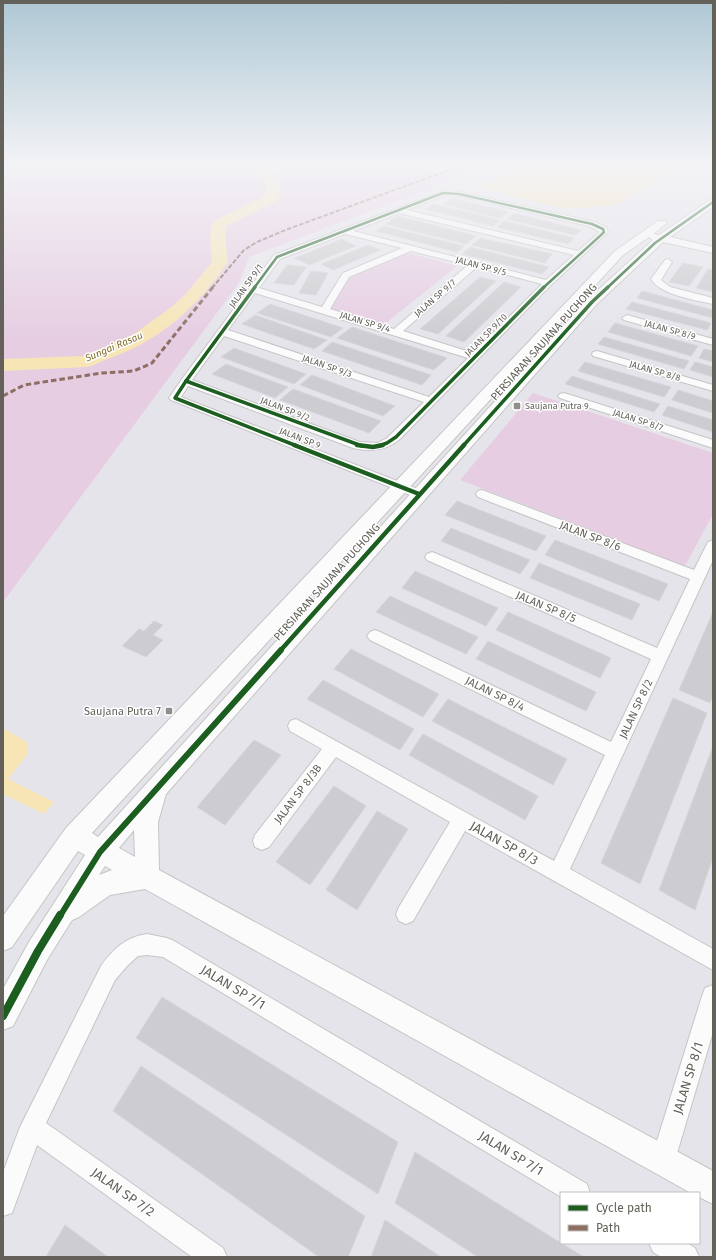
<svg xmlns="http://www.w3.org/2000/svg" width="716" height="1260" viewBox="0 0 716 1260" font-family="'Fira Sans',sans-serif">
	<style>
		.green { fill: #e6cde2 }
		.water { fill: #f7e5b6 }
		.lines { fill: none; stroke-linecap: round; stroke-linejoin: round }
		.river { fill: #f7e5b6; fill-rule: evenodd }
		.building { fill: #cdcdd1; stroke: #d4d4da }
		.minor-casing { stroke: #c5c5c4; stroke-width: 2 }
		.tertiary-casing { stroke: #c5c5c4; stroke-width: 2 }
		.minor { fill: #fbfbfc; fill-rule: evenodd }
		.tertiary { fill: #fbfbfc; fill-rule: evenodd }
		.quiet-far1 { stroke: #8d6e63; stroke-width: 2; stroke-dasharray: 4.5 2; stroke-linecap: butt }
		.quiet { stroke: #8d6e63; stroke-width: 3; stroke-dasharray: 5.5 3; stroke-linecap: butt }
		.cycleway-far4-casing { stroke: #fff; stroke-width: 4 }
		.cycleway-far3-casing { stroke: #fff; stroke-width: 5 }
		.cycleway-far2-casing { stroke: #fff; stroke-width: 6 }
		.cycleway-far1-casing { stroke: #fff; stroke-width: 8 }
		.cycleway-casing { stroke: #fff; stroke-width: 10 }
		.cycleway-far4 { stroke: #1b5e20; stroke-width: 2.5 }
		.cycleway-far3 { stroke: #1b5e20; stroke-width: 3.5 }
		.cycleway-far2 { stroke: #1b5e20; stroke-width: 4.5 }
		.cycleway-far1 { stroke: #1b5e20; stroke-width: 6 }
		.cycleway { stroke: #1b5e20; stroke-width: 8 }
		.poi-dot { fill: #908f8c; stroke: #fff; stroke-width: 1.5 }
		.labels { text-anchor: middle; dominant-baseline: central; stroke-width: 3; stroke-linejoin: round; paint-order: stroke }
		.far-street-label { font-size: 9px; fill: #636159; stroke: #fff }
		.far-poi-label { font-size: 9px; fill: #636159; stroke: #fff; text-anchor: start }
		.far-water-label { font-size: 10px; font-style: italic; fill: #806f2a; stroke: #fff }
		.street-label { font-size: 11px; fill: #636159; stroke: #fff }
		.poi-label { font-size: 11px; fill: #636159; stroke: #fff; text-anchor: end }
		.near-street-label { font-size: 13px; fill: #636159; stroke: #fff }
	</style>
	<rect width="100%" height="100%" fill="#e5e4eb"/>
	<g class="green">
		<path d="M 46,165 L 494,165 L 249,257 L 239,283 L 3,602 L 3,175 Z"/>
		<path d="M 405,252 L 457,266 L 381,327 L 328,310 L 346,277 Z"/>
		<path d="M 533,393 L 713,453 L 713,514 L 685,566 L 460,480 Z"/>
	</g>
	<g class="water">
		<path d="M 526,165 L 656,165 L 676,169 L 615,205 L 564,209 L 478,187 Z"/>
		<path d="M 3,728 L 28,743 L 28,754 L 8,779 L 54,802 L 44,814 L 3,794 Z"/>
	</g>
	<g class="lines">
		<path class="river" d="M 261,165 L 283,165 L 281,168 L 272,170 L 270,175 L 280,182 L 279,198 L 277,201 L 226,226 L 226,245 L 228,262 C 205,295 182,320 147,341 C 131,351 111,357 94,365 L 87,367 L 3,371 L 3,359 L 84,356 L 134,334 L 170,308 L 185,295 L 212,262 C 211,251 208,230 214,221 L 265,196 L 266,184 L 256,176 Z"/>
	</g>
	<g class="building">
		<path d="M 451,198 L 508,212 L 500,218 L 444,204 Z"/>
		<path d="M 433,204 L 500,220 L 493,226 L 426,209 Z"/>
		<path d="M 514,213 L 581,230 L 575,235 L 507,219 Z"/>
		<path d="M 397,216 L 476,236 L 466,244 L 386,224 Z"/>
		<path d="M 504,221 L 574,238 L 568,244 L 497,227 Z"/>
		<path d="M 384,226 L 464,246 L 457,252 L 376,231 Z"/>
		<path d="M 480,238 L 552,254 L 545,263 L 472,245 Z"/>
		<path d="M 342,239 L 356,246 L 309,265 L 295,258 Z"/>
		<path d="M 368,245 L 380,250 L 333,270 L 321,264 Z"/>
		<path d="M 470,247 L 549,267 L 542,274 L 462,254 Z"/>
		<path d="M 683,263 L 703,267 L 689,286 L 669,282 Z"/>
		<path d="M 287,265 L 306,267 L 294,285 L 274,283 Z"/>
		<path d="M 708,269 L 713,270 L 713,292 L 696,288 Z"/>
		<path d="M 311,271 L 328,273 L 316,295 L 299,293 Z"/>
		<path d="M 480,277 L 496,281 L 438,334 L 420,329 Z"/>
		<path d="M 504,282 L 521,287 L 464,342 L 446,336 Z"/>
		<path d="M 642,291 L 713,310 L 713,318 L 637,298 Z"/>
		<path d="M 632,302 L 711,323 L 707,330 L 626,309 Z"/>
		<path d="M 270,304 L 343,328 L 331,337 L 257,313 Z"/>
		<path d="M 255,315 L 327,340 L 314,349 L 242,324 Z"/>
		<path d="M 615,323 L 698,346 L 691,356 L 608,332 Z"/>
		<path d="M 352,327 L 447,358 L 434,370 L 337,338 Z"/>
		<path d="M 604,337 L 689,361 L 684,369 L 598,344 Z"/>
		<path d="M 332,342 L 431,375 L 422,385 L 322,351 Z"/>
		<path d="M 234,348 L 306,374 L 294,384 L 221,357 Z"/>
		<path d="M 704,349 L 713,351 L 713,362 L 699,358 Z"/>
		<path d="M 585,362 L 671,387 L 664,397 L 578,371 Z"/>
		<path d="M 695,362 L 713,367 L 713,377 L 690,370 Z"/>
		<path d="M 226,364 L 288,387 L 275,398 L 212,374 Z"/>
		<path d="M 312,375 L 395,406 L 383,416 L 300,385 Z"/>
		<path d="M 572,376 L 660,404 L 654,412 L 565,384 Z"/>
		<path d="M 293,389 L 381,421 L 369,433 L 280,400 Z"/>
		<path d="M 678,390 L 713,401 L 713,413 L 672,400 Z"/>
		<path d="M 668,406 L 713,420 L 713,432 L 662,415 Z"/>
		<path d="M 457,501 L 546,536 L 536,551 L 445,515 Z"/>
		<path d="M 451,528 L 530,560 L 520,574 L 441,541 Z"/>
		<path d="M 555,540 L 668,584 L 659,601 L 545,555 Z"/>
		<path d="M 539,563 L 640,604 L 632,620 L 530,578 Z"/>
		<path d="M 415,571 L 498,608 L 486,626 L 402,588 Z"/>
		<path d="M 390,596 L 478,637 L 466,654 L 376,612 Z"/>
		<path d="M 508,612 L 611,658 L 600,678 L 496,630 Z"/>
		<path d="M 713,612 L 713,696 L 710,703 L 679,690 Z"/>
		<path d="M 154,621 L 163,625 L 153,635 L 163,640 L 146,657 L 122,646 L 139,629 L 144,631 Z"/>
		<path d="M 488,641 L 596,692 L 586,711 L 476,659 Z"/>
		<path d="M 351,649 L 439,694 L 423,717 L 334,669 Z"/>
		<path d="M 323,680 L 414,729 L 400,750 L 307,699 Z"/>
		<path d="M 673,698 L 707,713 L 640,884 L 601,863 Z"/>
		<path d="M 448,699 L 567,759 L 553,785 L 432,721 Z"/>
		<path d="M 423,734 L 538,796 L 525,820 L 409,755 Z"/>
		<path d="M 254,740 L 281,755 L 225,825 L 197,807 Z"/>
		<path d="M 713,746 L 713,857 L 695,910 L 659,890 Z"/>
		<path d="M 334,786 L 366,806 L 310,885 L 276,862 Z"/>
		<path d="M 377,811 L 408,829 L 357,910 L 326,890 Z"/>
		<path d="M 162,997 L 398,1142 L 378,1194 L 136,1038 Z"/>
		<path d="M 141,1066 L 365,1216 L 348,1257 L 319,1257 L 113,1111 Z"/>
		<path d="M 415,1152 L 561,1243 L 584,1257 L 478,1257 L 395,1203 Z"/>
		<path d="M 385,1220 L 441,1257 L 371,1257 Z"/>
		<path d="M 65,1225 L 108,1257 L 46,1257 Z"/>
	</g>
	<g class="lines">
		<defs>
			<g id="minor">
				<path d="M 443,191 L 459,192 L 595,222 L 606,227 L 608,232 L 551,285 L 400,439 C 386,451 370,452 353,448 L 188,386 L 181,397 L 423,491 L 425,494 L 423,497 L 419,498 L 415,497 L 171,400 L 169,398 L 182,379 L 274,255 ZM 444,195 L 459,196 L 589,226 L 600,232 L 578,251 L 407,210 ZM 399,213 L 574,255 L 546,280 L 353,231 ZM 345,234 L 402,248 L 343,273 L 322,307 L 259,288 L 280,259 ZM 411,251 L 468,265 L 394,329 L 330,309 L 349,277 ZM 477,267 L 542,284 L 473,353 L 403,331 ZM 255,293 L 468,358 L 429,397 L 228,330 ZM 224,336 L 424,402 L 387,438 L 378,443 L 360,442 L 192,380 Z"/>
				<path d="M 668,259 L 672,262 L 661,280 L 670,287 L 713,298 L 713,304 C 696,300 660,295 651,279 L 665,260 Z"/>
				<path d="M 627,315 L 713,339 L 713,345 L 624,320 L 622,318 Z"/>
				<path d="M 597,351 L 713,385 L 713,391 L 593,356 L 592,354 L 593,352 Z"/>
				<path d="M 564,393 L 713,440 L 713,448 L 560,398 L 558,396 L 560,394 Z"/>
				<path d="M 482,490 L 694,570 L 708,542 L 713,540 L 713,560 L 570,869 L 713,949 L 713,970 L 465,831 L 413,921 L 406,924 L 399,921 L 396,914 L 399,907 L 450,822 L 336,757 L 269,847 L 262,850 L 255,847 L 253,841 L 255,835 L 322,749 L 290,731 L 288,726 L 290,721 L 296,719 L 554,861 L 605,755 L 370,640 L 367,636 L 370,632 L 375,630 L 380,632 L 611,742 L 651,659 L 427,560 L 425,557 L 427,554 L 432,552 L 437,554 L 657,648 L 690,579 L 478,497 L 476,494 L 478,491 Z"/>
				<path d="M 147,934 L 167,938 L 174,941 L 587,1184 L 590,1193 L 561,1193 L 561,1197 L 163,957 L 147,955 L 138,956 L 128,965 L 115,980 L 46,1123 L 223,1248 L 227,1257 L 192,1257 L 37,1145 L 12,1213 L 3,1216 L 3,1172 L 20,1127 L 101,966 C 113,949 126,937 147,934 Z"/>
				<path d="M 713,985 L 713,1032 L 675,1160 L 672,1169 L 663,1172 L 654,1169 L 651,1160 L 702,996 L 705,988 Z"/>
				<path d="M 649,1243 L 687,1243 L 695,1248 L 699,1257 L 661,1257 L 653,1252 Z"/>
			</g>
			<path id="tertiary" d="M 713,199 L 713,207 L 670,237 L 713,247 L 713,253 L 663,242 L 596,305 L 166,794 L 158,822 L 159,870 L 713,1171 L 713,1204 L 699,1197 L 699,1193 L 691,1193 L 145,889 L 110,895 L 79,917 L 72,920 L 47,960 L 13,1026 L 3,1030 L 3,989 L 29,942 L 85,855 L 78,851 L 12,947 L 3,951 L 3,916 L 66,828 L 615,251 L 658,221 L 666,221 L 667,223 L 653,234 L 659,235 L 710,200 ZM 649,237 L 653,240 L 588,299 L 98,837 L 92,833 L 623,255 ZM 134,830 L 135,857 L 119,848 ZM 105,866 L 112,870 L 99,875 Z"/>
		</defs>
		<use href="#minor" class="minor-casing"/>
		<use href="#tertiary" class="tertiary-casing"/>
		<use href="#minor" class="minor"/>
		<use href="#tertiary" class="tertiary"/>
		<path class="quiet-far1" d="M 212,288 L 244,250 L 257,242 L 288,229 L 463,165"/>
		<path class="quiet" d="M 3,396 L 24,385 L 102,373 L 134,371 L 152,363 L 213,287"/>
		<defs>
			<g id="cycleway-far4">
				<path d="M 254,288 L 277,257 L 443,193 L 459,194 L 592,224 L 603,229 L 604,232 L 601,235 L 543,288"/>
				<path d="M 607,288 L 655,243 L 713,202"/>
			</g>
			<g id="cycleway-far3">
				<path d="M 186,381 L 362,446"/>
				<path d="M 186,381 L 175,398 L 297,446"/>
				<path d="M 186,381 L 255,287"/>
				<path d="M 379,446 L 387,443 L 396,437 L 544,287"/>
				<path d="M 463,446 L 592,302 L 608,287"/>
			</g>
			<g id="cycleway-far2">
				<path d="M 294,445 L 419,494"/>
				<path d="M 357,445 L 373,447 L 383,445"/>
				<path d="M 280,651 L 464,445"/>
			</g>
			<path id="cycleway-far1" d="M 60,916 L 100,852 L 281,650"/>
			<path id="cycleway" d="M 3,1016 L 38,951 L 60,915"/>
		</defs>
		<use href="#cycleway-far4" class="cycleway-far4-casing"/>
		<use href="#cycleway-far3" class="cycleway-far3-casing"/>
		<use href="#cycleway-far2" class="cycleway-far2-casing"/>
		<use href="#cycleway-far1" class="cycleway-far1-casing"/>
		<use href="#cycleway" class="cycleway-casing"/>
		<use href="#cycleway-far4" class="cycleway-far4"/>
		<use href="#cycleway-far3" class="cycleway-far3"/>
		<use href="#cycleway-far2" class="cycleway-far2"/>
		<use href="#cycleway-far1" class="cycleway-far1"/>
		<use href="#cycleway" class="cycleway"/>
	</g>
	<linearGradient id="sky" x2="0" y2="1"><stop stop-color="#aec8d4"/><stop offset="0.48" stop-color="#f3f3f6"/><stop offset="1" stop-color="#f3f3f6" stop-opacity="0"/></linearGradient>
	<rect width="716" height="341" fill="url(#sky)"/>
	<g class="poi-dot">
		<rect x="513" y="402" width="8" height="8" rx="2"/>
		<rect x="165" y="707" width="8" height="8" rx="2"/>
	</g>
	<g class="labels">
		<g class="far-street-label">
			<text transform="translate(481 266) rotate(15)">JALAN SP 9/5</text>
			<text transform="translate(246 286) rotate(-54)">JALAN SP 9/1</text>
			<text transform="translate(435 298) rotate(-41)">JALAN SP 9/7</text>
			<text transform="translate(365 322) rotate(17)">JALAN SP 9/4</text>
			<text transform="translate(670 330) rotate(15)">JALAN SP 8/9</text>
			<text transform="translate(486 335) rotate(-45)">JALAN SP 9/10</text>
			<text transform="translate(327 366) rotate(19)">JALAN SP 9/3</text>
			<text transform="translate(655 371) rotate(16)">JALAN SP 8/8</text>
			<text transform="translate(285 409) rotate(21)">JALAN SP 9/2</text>
			<text transform="translate(638 420) rotate(18)">JALAN SP 8/7</text>
			<text transform="translate(300 438) rotate(21)">JALAN SP 9</text>
		</g>
		<g class="far-poi-label">
			<text x="525" y="406">Saujana Putra 9</text>
		</g>
		<g class="far-water-label">
			<text transform="translate(114 347) rotate(-23)">Sungai Rasau</text>
		</g>
		<g class="street-label">
			<text transform="translate(544 342) rotate(-48)">PERSIARAN SAUJANA PUCHONG</text>
			<text transform="translate(590 536) rotate(21)">JALAN SP 8/6</text>
			<text transform="translate(327 582) rotate(-48)">PERSIARAN SAUJANA PUCHONG</text>
			<text transform="translate(546 607) rotate(23)">JALAN SP 8/5</text>
			<text transform="translate(495 694) rotate(26)">JALAN SP 8/4</text>
			<text transform="translate(636 709) rotate(-65)">JALAN SP 8/2</text>
			<text transform="translate(298 794) rotate(-53)">JALAN SP 8/3B</text>
		</g>
		<g class="poi-label">
			<text x="161" y="711">Saujana Putra 7</text>
		</g>
		<g class="near-street-label">
			<text transform="translate(504 843) rotate(29)">JALAN SP 8/3</text>
			<text transform="translate(233 987) rotate(31)">JALAN SP 7/1</text>
			<text transform="translate(688 1078) rotate(-73)">JALAN SP 8/1</text>
			<text transform="translate(511 1153) rotate(31)">JALAN SP 7/1</text>
			<text transform="translate(123 1192) rotate(35)">JALAN SP 7/2</text>
		</g>
	</g>
	<rect width="716" height="1260" fill="none" stroke="#636159" stroke-width="8"/>
	<rect x="560" y="1192" width="140" height="52" fill="#ffffff" stroke="#c1c0bd"/>
	<rect x="568" y="1205" width="20" height="6" fill="#1b5e20" stroke="#c1c0bd"/>
	<text x="596" y="1212" font-size="12" fill="#636159">Cycle path</text>
	<rect x="568" y="1225" width="20" height="6" fill="#8d6e63" stroke="#c1c0bd"/>
	<text x="596" y="1232" font-size="12" fill="#636159">Path</text>
</svg>
